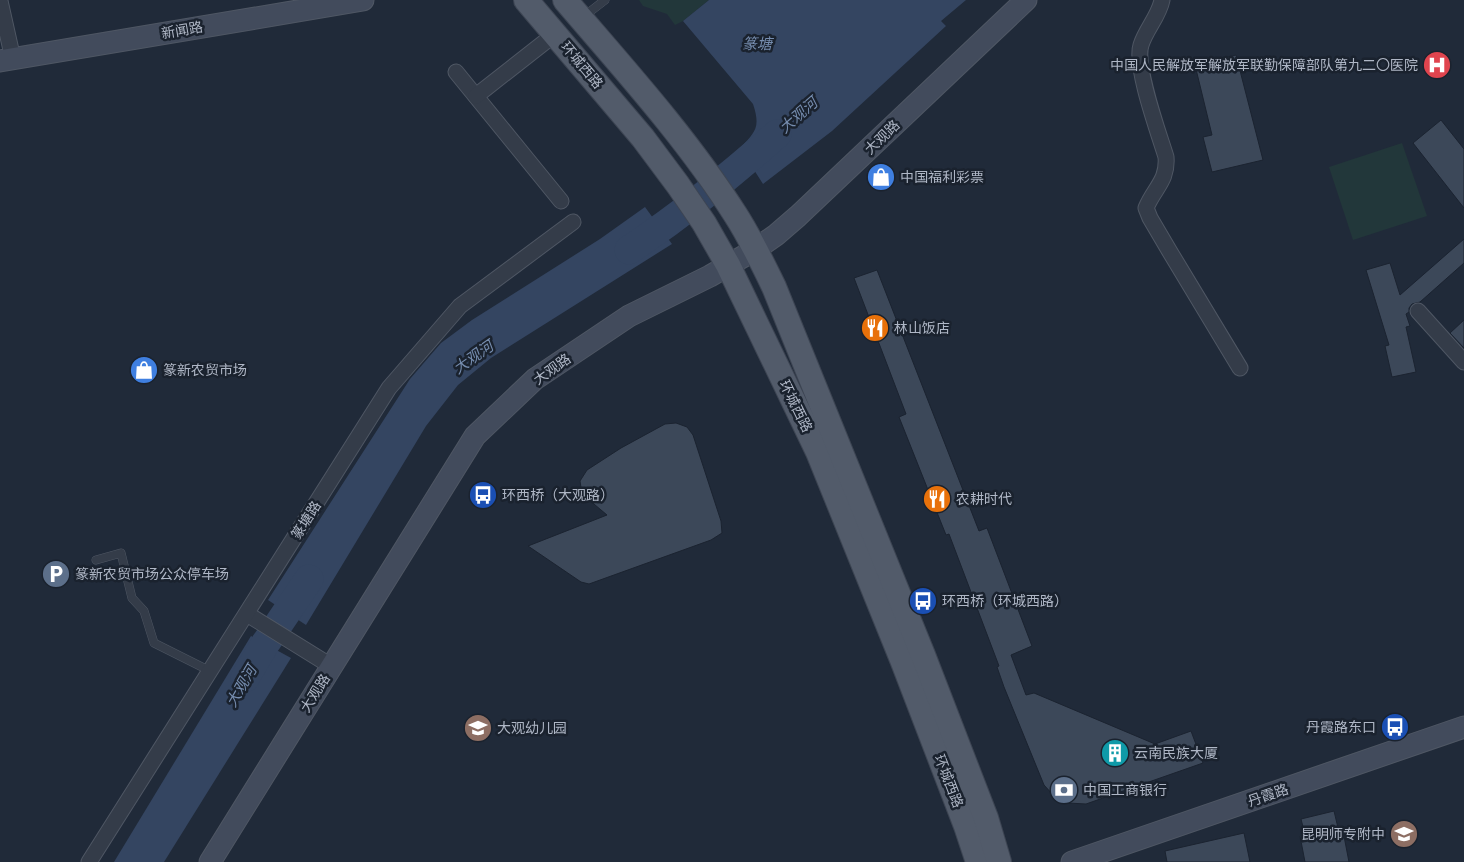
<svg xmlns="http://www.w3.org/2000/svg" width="1464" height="862" viewBox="0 0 1464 862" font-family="Poppins,'Noto Sans SC',sans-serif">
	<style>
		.green { fill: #22373a }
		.water { fill: #344561 }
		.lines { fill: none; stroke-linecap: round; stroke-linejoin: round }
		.river { stroke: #344561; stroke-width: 29 }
		.building { fill: #3c4859; stroke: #1b2330 }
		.lane-casing { stroke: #4f5764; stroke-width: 9 }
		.street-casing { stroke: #4f5764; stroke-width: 17 }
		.secondary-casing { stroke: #4f5764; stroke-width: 23 }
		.primary-casing { stroke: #3d4553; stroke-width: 26 }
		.lane { stroke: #343c49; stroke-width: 8 }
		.street { stroke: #343c49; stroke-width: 15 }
		.secondary { stroke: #424b5c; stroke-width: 21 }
		.primary { stroke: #525b6a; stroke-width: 24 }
		.labels { text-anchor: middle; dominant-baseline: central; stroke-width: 5; stroke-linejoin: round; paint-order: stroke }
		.street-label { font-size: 14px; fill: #afb7c6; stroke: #1a222e }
		.poi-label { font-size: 14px; fill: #afb7c6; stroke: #1a222e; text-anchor: start }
		.water-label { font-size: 15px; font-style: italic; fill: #768daf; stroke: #1a222e }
	</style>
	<rect width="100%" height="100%" fill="#202a39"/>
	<g class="green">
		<path d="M 639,0 L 709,0 L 683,21 L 675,25 L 667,14 L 643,6 Z"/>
		<path d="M 1402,143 L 1427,216 L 1353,240 L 1329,167 Z"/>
	</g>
	<g class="water">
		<path d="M 709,0 L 966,0 L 941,21 L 946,26 L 832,131 L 763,184 L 740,148 C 755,132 761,128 753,104 L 683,21 Z"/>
		<path d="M 645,207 L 672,244 L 491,358 L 458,385 L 426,426 L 306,625 L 268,600 L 410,379 L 441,343 L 472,320 L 600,239 Z"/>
		<path d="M 251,636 L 291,658 L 164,862 L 114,862 Z"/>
	</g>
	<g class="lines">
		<g class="river">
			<path d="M 629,250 C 681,215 730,176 777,134"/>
			<path d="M 245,678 L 265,644 L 309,579"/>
		</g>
	</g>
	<g class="building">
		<path d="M 1236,55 L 1263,160 L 1212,172 L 1203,137 L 1212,135 L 1195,65 Z"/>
		<path d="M 1441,120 L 1464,149 L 1464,208 L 1413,143 Z"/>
		<path d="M 1464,239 L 1464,263 L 1420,302 L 1412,304 L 1409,308 L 1409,312 L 1406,314 L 1410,326 L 1406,327 L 1416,372 L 1392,377 L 1385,346 L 1389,345 L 1366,270 L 1390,263 L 1400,295 Z"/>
		<path d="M 877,270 L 979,531 L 987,528 L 1032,646 L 1011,655 L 1026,695 L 1034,693 L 1155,744 L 1191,731 L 1203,763 L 1086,804 L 1068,803 L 1060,800 L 1054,796 L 1044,785 L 1004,687 L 997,667 L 999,666 L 949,534 L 946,535 L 899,417 L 906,414 L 854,278 Z"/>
		<path d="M 1464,320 L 1464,348 L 1450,333 Z"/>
		<path d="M 676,423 L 687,427 L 693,435 L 721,521 L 722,533 L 711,540 L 589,584 L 581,582 L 528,546 L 607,515 L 582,494 L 580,481 L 587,470 L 621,448 L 665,424 Z"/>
		<path d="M 1334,811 L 1339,832 L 1343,831 L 1349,862 L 1305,862 L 1300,836 L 1305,835 L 1301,819 Z"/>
		<path d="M 1244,833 L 1250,862 L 1167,862 L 1165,851 Z"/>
	</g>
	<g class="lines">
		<defs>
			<g id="lane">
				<path d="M 583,17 L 605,0"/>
				<path d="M 96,560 L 121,553 L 132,598 L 144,611 L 154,643 L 210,671"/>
			</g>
			<g id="street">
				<path d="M 1162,0 C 1159,16 1146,29 1141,45 C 1134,66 1159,134 1166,157 C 1168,181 1154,188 1146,208 L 1150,218 L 1170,252 L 1240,368"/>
				<path d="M 0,1 L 13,59"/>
				<path d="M 456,72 L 561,201"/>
				<path d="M 476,96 L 555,34"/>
				<path d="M 1418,311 L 1464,362"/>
				<path d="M 247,614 L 331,666"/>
				<path d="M 89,862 L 389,388 L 460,306 L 573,222"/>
			</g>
			<g id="secondary">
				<path d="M 0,61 L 363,0"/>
				<path d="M 210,862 L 475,436 L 535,379 L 629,316 L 710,276 L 756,249 L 776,235 L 798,216 L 1026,0"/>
				<path d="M 1072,862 L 1464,727"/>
			</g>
			<g id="primary">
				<path d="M 526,0 L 643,138 L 678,185 L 704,223 L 728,265 L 818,452 L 903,662 L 966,826 L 978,862"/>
				<path d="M 565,0 C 624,69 686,137 735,214 C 750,237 762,262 774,287 L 923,655 L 986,818 L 999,862"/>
			</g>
		</defs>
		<use href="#lane" class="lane-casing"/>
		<use href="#street" class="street-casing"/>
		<use href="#secondary" class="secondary-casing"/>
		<use href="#primary" class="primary-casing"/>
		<use href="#lane" class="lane"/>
		<use href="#street" class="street"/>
		<use href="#secondary" class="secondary"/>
		<use href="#primary" class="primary"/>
	</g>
	<defs>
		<symbol id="hospital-disc" viewBox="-11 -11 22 22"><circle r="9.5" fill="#e0444e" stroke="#1a222e"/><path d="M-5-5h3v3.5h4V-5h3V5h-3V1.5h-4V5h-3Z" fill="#fff"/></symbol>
		<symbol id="shop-disc" viewBox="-11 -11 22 22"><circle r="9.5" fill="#3f7fe0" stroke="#1a222e"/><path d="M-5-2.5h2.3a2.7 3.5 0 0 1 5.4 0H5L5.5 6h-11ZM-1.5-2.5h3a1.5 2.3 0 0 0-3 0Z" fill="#fff"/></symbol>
		<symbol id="restaurant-disc" viewBox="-11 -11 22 22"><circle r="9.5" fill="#e8710a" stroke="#1a222e"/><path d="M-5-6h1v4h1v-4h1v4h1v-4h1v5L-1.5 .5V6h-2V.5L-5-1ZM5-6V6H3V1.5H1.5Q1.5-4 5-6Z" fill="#fff"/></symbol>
		<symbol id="bus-disc" viewBox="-11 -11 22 22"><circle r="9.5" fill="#1a4fb4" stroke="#1a222e"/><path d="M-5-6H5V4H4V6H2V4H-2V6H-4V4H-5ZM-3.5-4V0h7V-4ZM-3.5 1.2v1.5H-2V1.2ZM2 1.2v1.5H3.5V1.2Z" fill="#fff"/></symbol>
		<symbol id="parking-disc" viewBox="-11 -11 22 22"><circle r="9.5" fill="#5c6f8a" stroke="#1a222e"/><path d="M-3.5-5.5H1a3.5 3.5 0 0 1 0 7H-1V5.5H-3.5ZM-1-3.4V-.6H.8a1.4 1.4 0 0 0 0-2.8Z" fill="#fff"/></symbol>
		<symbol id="school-disc" viewBox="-11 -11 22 22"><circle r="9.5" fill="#8d6e63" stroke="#1a222e"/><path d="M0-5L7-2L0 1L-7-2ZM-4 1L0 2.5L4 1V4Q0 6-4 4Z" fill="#fff"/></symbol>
		<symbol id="building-disc" viewBox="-11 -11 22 22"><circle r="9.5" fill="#0f9aa8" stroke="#1a222e"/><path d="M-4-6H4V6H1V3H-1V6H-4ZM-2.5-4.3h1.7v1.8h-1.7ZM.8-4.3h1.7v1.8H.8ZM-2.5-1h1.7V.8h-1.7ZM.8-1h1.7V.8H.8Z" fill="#fff"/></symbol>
		<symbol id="bank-disc" viewBox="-11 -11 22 22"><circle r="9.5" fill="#5c6f8a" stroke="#1a222e"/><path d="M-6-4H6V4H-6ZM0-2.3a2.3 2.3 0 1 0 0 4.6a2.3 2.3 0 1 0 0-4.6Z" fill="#fff"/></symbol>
	</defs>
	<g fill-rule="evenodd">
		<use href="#hospital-disc" x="1421" y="49" width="32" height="32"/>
		<use href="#shop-disc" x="865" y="161" width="32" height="32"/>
		<use href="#restaurant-disc" x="859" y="312" width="32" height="32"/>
		<use href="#shop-disc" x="128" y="354" width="32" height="32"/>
		<use href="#bus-disc" x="467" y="479" width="32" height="32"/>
		<use href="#restaurant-disc" x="921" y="483" width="32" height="32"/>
		<use href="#parking-disc" x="40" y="558" width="32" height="32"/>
		<use href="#bus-disc" x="907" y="585" width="32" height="32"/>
		<use href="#bus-disc" x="1379" y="711" width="32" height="32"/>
		<use href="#school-disc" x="462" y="712" width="32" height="32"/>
		<use href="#building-disc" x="1099" y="737" width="32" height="32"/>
		<use href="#bank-disc" x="1048" y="774" width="32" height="32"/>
		<use href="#school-disc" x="1388" y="818" width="32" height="32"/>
	</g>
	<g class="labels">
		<g class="street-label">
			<text transform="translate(182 30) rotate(-10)">新闻路</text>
			<text transform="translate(582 65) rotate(50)">环城西路</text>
			<text transform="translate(882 137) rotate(-44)">大观路</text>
			<text transform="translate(552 369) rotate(-35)">大观路</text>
			<text transform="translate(796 406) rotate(64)">环城西路</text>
			<text transform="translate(306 520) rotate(-58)">篆塘路</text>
			<text transform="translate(315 693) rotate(-58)">大观路</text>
			<text transform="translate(949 781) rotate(69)">环城西路</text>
			<text transform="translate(1268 795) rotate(-19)">丹霞路</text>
		</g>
		<g class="poi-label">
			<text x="1418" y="65" text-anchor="end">中国人民解放军解放军联勤保障部队第九二〇医院</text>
			<text x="900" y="177">中国福利彩票</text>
			<text x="894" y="328">林山饭店</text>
			<text x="163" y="370">篆新农贸市场</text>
			<text x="502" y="495">环西桥（大观路）</text>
			<text x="956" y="499">农耕时代</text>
			<text x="75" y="574">篆新农贸市场公众停车场</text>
			<text x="942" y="601">环西桥（环城西路）</text>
			<text x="1376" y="727" text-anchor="end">丹霞路东口</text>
			<text x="497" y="728">大观幼儿园</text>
			<text x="1134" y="753">云南民族大厦</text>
			<text x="1083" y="790">中国工商银行</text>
			<text x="1385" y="834" text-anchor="end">昆明师专附中</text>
		</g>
		<g class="water-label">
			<text x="757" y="43">篆塘</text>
			<text transform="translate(798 115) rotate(-41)">大观河</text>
			<text transform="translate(473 357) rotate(-35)">大观河</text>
			<text transform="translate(241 686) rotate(-60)">大观河</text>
		</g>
	</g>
</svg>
